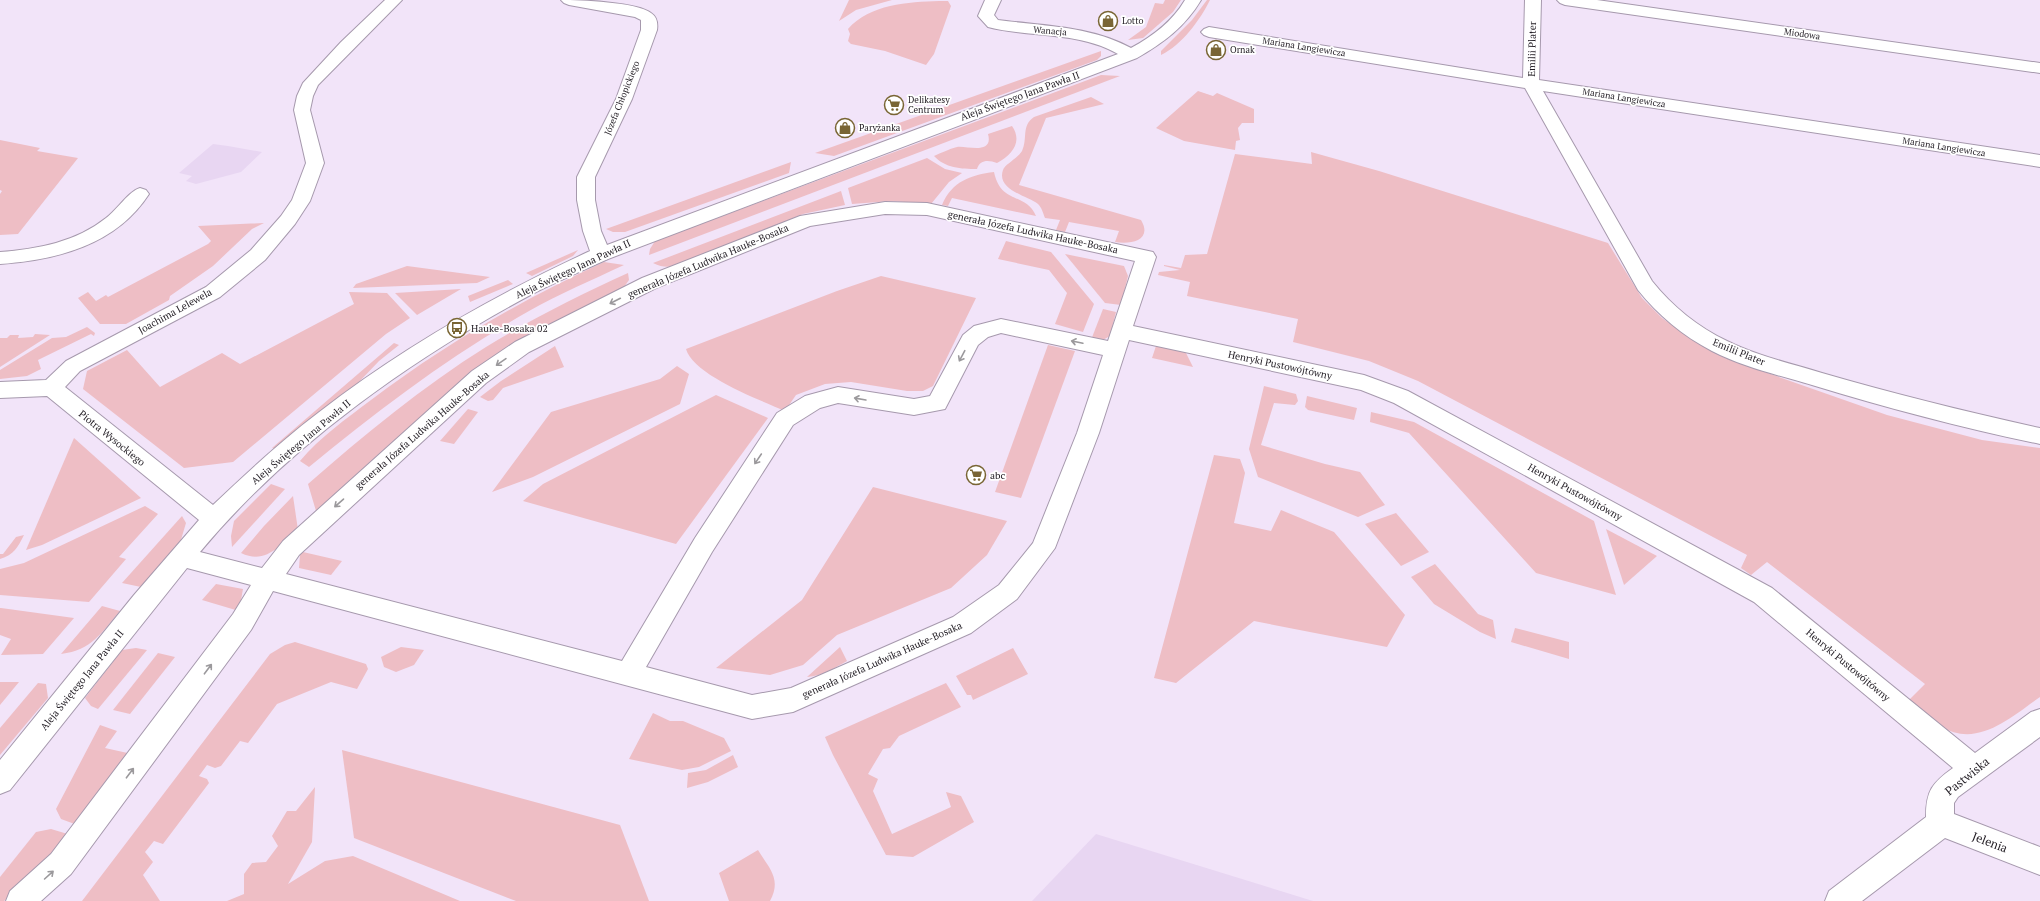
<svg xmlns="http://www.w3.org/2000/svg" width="2040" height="901" viewBox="0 0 2040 901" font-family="'PT Serif',serif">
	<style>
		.built { fill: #e8d6f2 }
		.green { fill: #eebec5 }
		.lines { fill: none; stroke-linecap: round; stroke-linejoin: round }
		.minor-casing { stroke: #a699ad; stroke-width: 2 }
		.minor { fill: #fff; fill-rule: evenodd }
		.oneway { stroke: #9b999c }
		.labels { text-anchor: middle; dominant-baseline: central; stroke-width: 3.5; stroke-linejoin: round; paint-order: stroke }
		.far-poi-label { font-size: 9px; fill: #211c23; stroke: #fff; text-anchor: start }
		.far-street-label { font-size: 9px; fill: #211c23; stroke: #fff }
		.street-label { font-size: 10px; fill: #211c23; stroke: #fff }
		.poi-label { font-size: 10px; fill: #211c23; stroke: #fff; text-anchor: start }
		.near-street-label { font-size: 12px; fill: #211c23; stroke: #fff }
	</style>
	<rect width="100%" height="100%" fill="#f2e4f9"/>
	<g class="built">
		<path d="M 213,144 L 228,146 L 262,152 L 241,172 L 196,184 L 186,181 L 192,176 L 179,173 Z"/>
		<path d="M 1096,834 L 1313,901 L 1032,901 Z"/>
	</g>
	<g class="green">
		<path d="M 849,0 L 892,0 L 856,10 L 839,21 Z"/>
		<path d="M 1165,0 L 1181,0 L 1173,12 L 1143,38 L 1128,40 L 1146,27 L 1155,3 L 1163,4 Z"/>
		<path d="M 1207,0 L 1210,0 C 1200,20 1182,45 1161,55 L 1161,51 L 1192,20 Z"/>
		<path d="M 939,1 L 948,1 L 951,6 L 934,54 L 926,65 L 885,51 L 851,44 L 848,41 L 850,34 L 848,29 C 870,4 908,2 939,1 Z"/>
		<path d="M 1101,51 L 1101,56 L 1097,60 L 834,156 L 815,153 Z"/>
		<path d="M 1101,75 L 1120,76 L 649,255 L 650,249 L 655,241 Z"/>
		<path d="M 1198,91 L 1213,96 L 1217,93 L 1254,109 L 1254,123 L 1242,123 L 1238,128 L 1240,140 L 1236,141 L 1235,150 L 1184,141 L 1156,128 Z"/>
		<path d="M 1091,97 L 1104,104 L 1046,118 L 1019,185 L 1141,220 C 1153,240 1131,245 1115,242 L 1119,231 L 1069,222 L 1065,232 L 1056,230 L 1060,220 L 1045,218 C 1043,213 1042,208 1038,204 C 1028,196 996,190 1003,170 C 1005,164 1017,159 1022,151 C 1028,138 1021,126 1034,117 Z"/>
		<path d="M 1012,126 C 1023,142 1012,155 997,163 C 989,160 980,159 977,169 C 961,169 945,168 934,156 C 941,153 949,149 957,147 C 965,145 994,156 988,134 Z"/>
		<path d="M 0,140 L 40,148 L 37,151 L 78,158 L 18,234 L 0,235 L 0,194 L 2,191 L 0,190 Z"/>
		<path d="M 1311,152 L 1379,171 L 1608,243 L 1642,298 L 1662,318 L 1693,340 L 1725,358 L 1887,415 L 1982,440 L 2040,448 L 2040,697 C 2010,718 1977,749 1940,726 C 1929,720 1919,708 1909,700 L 1925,684 L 1767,562 L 1751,575 L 1741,568 L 1747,555 L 1418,381 L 1369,361 L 1293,342 L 1298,319 L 1187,296 L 1190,282 L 1158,275 L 1159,272 L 1180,270 L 1164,266 L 1164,265 L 1181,268 L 1185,255 L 1207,254 L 1235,154 L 1312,164 Z"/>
		<path d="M 927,158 L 945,169 L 962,173 L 949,182 L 931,204 L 891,201 L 852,204 L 848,188 Z"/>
		<path d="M 791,162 L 789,173 L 625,232 L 613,232 L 606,229 Z"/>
		<path d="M 994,172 C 1001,205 1026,192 1036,216 L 952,198 L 948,206 L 942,205 C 952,181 971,175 994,172 Z"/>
		<path d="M 841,191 L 845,205 L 803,214 L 689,262 C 674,266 667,270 653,263 Z"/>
		<path d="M 264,223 L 252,229 L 213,266 L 170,296 L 169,300 L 126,324 L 100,324 L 78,298 L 88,292 L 96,301 L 106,295 L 108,297 L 208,244 L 211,241 L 198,226 Z"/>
		<path d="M 1006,241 L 1051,252 L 1094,304 L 1083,332 L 1055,324 L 1067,293 L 1049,270 L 998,259 Z"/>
		<path d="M 578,250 L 573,256 L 532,276 L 526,273 Z"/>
		<path d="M 1065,254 L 1124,266 L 1128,276 L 1121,305 L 1105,303 Z"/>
		<path d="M 604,262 L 624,265 C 592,280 559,294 529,311 C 451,355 378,410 309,467 L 300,461 C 320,437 346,419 371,400 C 444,345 521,300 604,262 Z"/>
		<path d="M 407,266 L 490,277 L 477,283 L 353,288 L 356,284 Z"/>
		<path d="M 628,273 L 629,280 L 624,287 L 533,334 L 320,511 L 316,511 L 308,484 C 364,435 422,387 486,347 C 532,319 579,295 628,273 Z"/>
		<path d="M 881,276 L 976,298 L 933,386 L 923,391 L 907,391 L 851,382 L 825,384 L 796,395 L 785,411 C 760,400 693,375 686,349 L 837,291 Z"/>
		<path d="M 508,280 L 513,284 L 470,302 L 468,296 Z"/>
		<path d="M 461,289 L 417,315 L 395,293 Z"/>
		<path d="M 349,292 L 387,293 L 410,318 L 386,334 L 233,462 L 184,468 L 83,389 L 87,371 L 127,350 L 160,387 L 222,353 L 240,364 L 354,304 Z"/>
		<path d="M 1103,309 L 1116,312 L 1110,336 L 1101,341 L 1091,340 Z"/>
		<path d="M 87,327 L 95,333 L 94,336 L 91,334 L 38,360 L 41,369 L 27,376 L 0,379 L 0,370 L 52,338 L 66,337 Z"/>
		<path d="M 35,334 L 50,335 L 0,367 L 0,338 L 7,338 L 10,335 L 19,335 L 18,338 L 33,337 Z"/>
		<path d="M 394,343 L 399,345 L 379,361 L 356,385 L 276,449 L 272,448 Z"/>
		<path d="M 1048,345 L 1075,351 L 1021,498 L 995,492 Z"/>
		<path d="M 555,346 L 564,367 L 503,388 L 493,400 L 488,401 L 480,397 L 501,381 Z"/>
		<path d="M 1156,346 L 1185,351 L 1193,367 L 1152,358 Z"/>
		<path d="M 677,366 L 689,374 L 680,404 L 533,477 L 492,492 L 551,412 L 660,379 Z"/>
		<path d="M 1264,386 L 1296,394 L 1298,401 L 1295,405 L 1274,403 L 1261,445 L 1325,464 L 1360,472 L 1385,505 L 1358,517 L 1258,477 L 1249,449 Z"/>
		<path d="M 716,395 L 768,418 L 676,544 L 523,501 L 543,484 Z"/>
		<path d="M 1307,396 L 1357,408 L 1354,420 L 1308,410 L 1305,407 Z"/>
		<path d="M 468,409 L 478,412 L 454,444 L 440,441 Z"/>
		<path d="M 1371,412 L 1414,422 L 1594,521 L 1616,595 L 1536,573 L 1409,433 L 1370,422 Z"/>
		<path d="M 74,438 L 141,498 L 42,545 L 26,550 Z"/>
		<path d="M 1214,455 L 1240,459 L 1245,473 L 1234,523 L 1271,531 L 1281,510 L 1334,532 L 1405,615 L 1387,647 L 1254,621 L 1176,683 L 1154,678 Z"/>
		<path d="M 271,484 L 285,489 L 232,547 L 231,536 L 234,521 Z"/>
		<path d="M 873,487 L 1007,521 L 987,555 L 951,588 L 837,635 L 803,665 L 770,675 L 716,668 L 802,600 Z"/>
		<path d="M 293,496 L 298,530 C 280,545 266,565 241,553 L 264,526 Z"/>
		<path d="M 145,506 L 158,514 L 119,557 L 126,559 L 89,602 L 0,595 L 0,569 L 24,563 Z"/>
		<path d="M 1396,513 L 1429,552 L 1401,566 L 1365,524 Z"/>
		<path d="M 182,516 L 186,523 L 180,543 L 141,587 L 122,583 Z"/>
		<path d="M 1606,529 L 1657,556 L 1624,585 Z"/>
		<path d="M 24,535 C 18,547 14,555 0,559 L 0,554 L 3,554 L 16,537 Z"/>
		<path d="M 303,552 L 342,561 L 331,575 L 299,568 L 300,555 Z"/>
		<path d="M 1435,564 L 1478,614 L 1493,620 L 1496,639 L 1480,632 L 1434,604 L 1411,577 Z"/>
		<path d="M 216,584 L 243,589 L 239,611 L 202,600 Z"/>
		<path d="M 102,606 L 120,611 C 101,633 92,650 61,654 Z"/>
		<path d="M 0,608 L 1,608 L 74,618 L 43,654 L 1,655 L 11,639 L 0,635 Z"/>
		<path d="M 1515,628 L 1569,642 L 1569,659 L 1511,642 Z"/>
		<path d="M 295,642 L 366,664 L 368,669 L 357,689 L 331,682 L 277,704 L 248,743 L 240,741 L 221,766 L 215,768 L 207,765 L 199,776 L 207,779 L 209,783 L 163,844 L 154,841 L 145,852 L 153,862 L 143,875 L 160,901 L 82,901 L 270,654 L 285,645 Z"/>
		<path d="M 401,647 L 424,650 L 414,665 L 396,672 L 384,667 L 381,657 Z"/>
		<path d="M 840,647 L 847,661 C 834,668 823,676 807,677 Z"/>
		<path d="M 136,648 L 147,650 L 98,709 L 91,706 L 85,698 L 122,650 Z"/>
		<path d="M 1013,648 L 1028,674 L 973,700 L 971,695 L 967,695 L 956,676 Z"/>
		<path d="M 158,653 L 175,657 L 130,714 L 113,710 Z"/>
		<path d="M 0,682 L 19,682 L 0,705 Z"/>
		<path d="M 38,683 L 46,684 L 48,698 L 0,755 L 0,728 Z"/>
		<path d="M 946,683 L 961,707 L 899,736 L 890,748 L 883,749 L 868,774 L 878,779 L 873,791 L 892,834 L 951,807 L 946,792 L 961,796 L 974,822 L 913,857 L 886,855 L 833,755 L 825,737 Z"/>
		<path d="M 653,713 L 670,721 L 683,721 L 724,738 L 731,751 L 699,767 L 682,770 L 629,759 Z"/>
		<path d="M 100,725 L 117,731 L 105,748 L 132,754 L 80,826 L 61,819 L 56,809 Z"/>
		<path d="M 342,750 L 620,825 L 649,901 L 516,901 L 354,838 Z"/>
		<path d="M 733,755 L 738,767 L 708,782 L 687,788 L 688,773 L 706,770 Z"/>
		<path d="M 315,787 L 312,842 L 288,884 L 325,861 L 353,856 L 460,901 L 227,901 L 244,894 L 244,874 L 252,863 L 266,862 L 278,846 L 272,836 L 287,811 L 296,811 Z"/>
		<path d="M 51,829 L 71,835 L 42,870 L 4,901 L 0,901 L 0,877 L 36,832 Z"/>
		<path d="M 758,850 C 769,868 782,879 770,901 L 729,901 L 719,873 Z"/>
	</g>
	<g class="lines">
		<defs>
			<g id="minor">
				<path d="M 385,0 L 402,0 L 318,85 L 313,96 L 310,110 L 324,163 L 310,201 L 295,224 L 265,260 L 220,297 L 80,371 L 65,387 L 213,505 C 247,473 281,441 318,413 C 403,347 493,296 590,251 L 583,231 L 577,200 L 577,177 L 616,99 L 641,30 L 641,20 L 635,17 L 569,5 L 564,3 L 561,0 C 580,0 637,2 651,13 C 657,17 658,23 657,30 L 632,99 L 595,177 L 595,200 L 601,231 L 607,245 L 1118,54 C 1078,31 1031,38 988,27 L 978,16 L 985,0 L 1001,0 L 994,15 L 998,20 C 1043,26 1091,26 1131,48 C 1153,36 1172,22 1185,0 L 1201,0 C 1185,27 1163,43 1137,58 L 608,259 C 584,270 560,280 536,292 C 414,357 289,445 200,552 L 262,568 L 283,541 L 472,371 L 515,342 L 642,278 L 800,216 L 885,202 L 927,203 L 1153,252 L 1156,257 L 1133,326 L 1364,375 L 1408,391 L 1772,588 L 1975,753 L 2031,712 L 2040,709 L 2040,737 L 1958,797 L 1954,803 L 1954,814 L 2040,847 L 2040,875 L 1945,838 L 1862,901 L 1825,901 L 1829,891 L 1926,817 C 1926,791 1932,783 1953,768 L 1754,602 L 1394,403 L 1361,390 L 1129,340 L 1099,433 L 1055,548 L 1017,599 L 971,633 L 802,708 L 793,712 L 752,719 L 273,591 L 251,630 L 71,874 L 41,901 L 6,901 L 10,891 L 51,854 L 233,614 L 251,585 L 187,568 L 10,790 L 0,794 L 0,760 L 134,595 L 199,520 L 47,396 L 0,398 L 0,382 L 46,380 L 66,361 L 206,287 L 251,250 L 281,216 L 292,200 L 306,163 L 294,110 L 297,96 L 303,83 L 341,42 ZM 885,214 L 927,215 L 1135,261 L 1108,341 L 1001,319 L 974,326 L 963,335 L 930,396 L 914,399 L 838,387 L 805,396 L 777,413 L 695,538 L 622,661 L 286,574 L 299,555 L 486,383 L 529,352 L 656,288 L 810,226 ZM 1001,333 L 1103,355 L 1077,433 L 1033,543 L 999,585 L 953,617 L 791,688 L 752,695 L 646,667 L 712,552 L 793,425 L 820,408 L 838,403 L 914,415 L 945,409 L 978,345 L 988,337 Z"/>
				<path d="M 1525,0 L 1541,0 L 1539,80 L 2040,155 L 2040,167 L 1543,91 L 1652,281 C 1672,306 1698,327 1727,341 C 1757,356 1790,363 1822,373 C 1894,394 1967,412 2040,428 L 2040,444 C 1963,428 1887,408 1812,385 C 1778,375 1743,367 1712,351 C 1683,336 1658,315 1638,290 L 1525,88 L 1209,37 L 1204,35 L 1201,32 L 1204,29 L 1209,27 L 1523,78 Z"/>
				<path d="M 1557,0 L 1597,0 L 2040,63 L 2040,73 L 1565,5 L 1560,3 Z"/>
				<path d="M 140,188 L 146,190 L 149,194 C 116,245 57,260 0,264 L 0,252 C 38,249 76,242 106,218 C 117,210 129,191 140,188 Z"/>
			</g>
		</defs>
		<use href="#minor" class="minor-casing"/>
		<use href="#minor" class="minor"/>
	</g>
	<defs><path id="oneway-shaft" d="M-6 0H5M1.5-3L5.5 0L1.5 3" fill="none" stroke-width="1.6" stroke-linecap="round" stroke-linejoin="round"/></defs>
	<g class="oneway">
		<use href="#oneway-shaft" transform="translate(615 301) rotate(153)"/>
		<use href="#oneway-shaft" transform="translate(1077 342) rotate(-168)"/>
		<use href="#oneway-shaft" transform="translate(962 356) rotate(118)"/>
		<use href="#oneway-shaft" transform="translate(501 362) rotate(145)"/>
		<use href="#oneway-shaft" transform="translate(860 399) rotate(-170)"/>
		<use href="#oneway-shaft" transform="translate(758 459) rotate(124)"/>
		<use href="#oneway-shaft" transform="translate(339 503) rotate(139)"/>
		<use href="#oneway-shaft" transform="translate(208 669) rotate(-53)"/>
		<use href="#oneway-shaft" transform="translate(130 773) rotate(-53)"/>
		<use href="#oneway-shaft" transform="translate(49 875) rotate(-42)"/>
	</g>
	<defs>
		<symbol id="shop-ring" viewBox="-11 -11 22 22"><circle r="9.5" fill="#fff" stroke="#796534" stroke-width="1.5"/><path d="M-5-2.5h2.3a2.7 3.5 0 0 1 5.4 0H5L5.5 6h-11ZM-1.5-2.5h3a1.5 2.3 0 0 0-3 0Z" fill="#796534"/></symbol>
		<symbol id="supermarket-ring" viewBox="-11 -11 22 22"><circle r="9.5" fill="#fff" stroke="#796534" stroke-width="1.5"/><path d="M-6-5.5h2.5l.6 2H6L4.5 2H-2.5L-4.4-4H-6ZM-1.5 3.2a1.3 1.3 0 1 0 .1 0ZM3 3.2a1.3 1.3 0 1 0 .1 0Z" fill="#796534"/></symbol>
		<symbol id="bus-ring" viewBox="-11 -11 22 22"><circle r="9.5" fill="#fff" stroke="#796534" stroke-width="1.5"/><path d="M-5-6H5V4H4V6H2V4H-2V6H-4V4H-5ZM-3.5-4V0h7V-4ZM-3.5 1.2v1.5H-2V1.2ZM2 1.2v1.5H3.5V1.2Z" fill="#796534"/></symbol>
	</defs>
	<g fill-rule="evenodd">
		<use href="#shop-ring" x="1097" y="10" width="22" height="22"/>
		<use href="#shop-ring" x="1205" y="39" width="22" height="22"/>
		<use href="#supermarket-ring" x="883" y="94" width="22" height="22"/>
		<use href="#shop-ring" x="834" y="117" width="22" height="22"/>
		<use href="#bus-ring" x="446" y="317" width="22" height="22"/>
		<use href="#supermarket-ring" x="965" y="464" width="22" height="22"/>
	</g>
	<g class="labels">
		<g class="far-poi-label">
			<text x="1122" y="21">Lotto</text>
			<text x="1230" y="50">Ornak</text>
			<text x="908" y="100">Delikatesy<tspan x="908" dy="10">Centrum</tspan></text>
			<text x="859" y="128">Paryżanka</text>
		</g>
		<g class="far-street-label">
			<text transform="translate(1050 31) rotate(5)">Wanacja</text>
			<text transform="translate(1802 34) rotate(8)">Miodowa</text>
			<text transform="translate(1304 47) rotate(9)">Mariana Langiewicza</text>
			<text transform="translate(622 98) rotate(-68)">Józefa Chłopickiego</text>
			<text transform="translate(1624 98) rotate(9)">Mariana Langiewicza</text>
			<text transform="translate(1944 147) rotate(9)">Mariana Langiewicza</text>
		</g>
		<g class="street-label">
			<text transform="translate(1532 49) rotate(-89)">Emilii Plater</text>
			<text transform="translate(1020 96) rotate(-20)">Aleja Świętego Jana Pawła II</text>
			<text transform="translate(1033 232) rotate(12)">generała Józefa Ludwika Hauke-Bosaka</text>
			<text transform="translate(708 261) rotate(-23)">generała Józefa Ludwika Hauke-Bosaka</text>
			<text transform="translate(573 269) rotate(-25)">Aleja Świętego Jana Pawła II</text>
			<text transform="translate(175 311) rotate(-29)">Joachima Lelewela</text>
			<text transform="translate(1739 352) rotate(22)">Emilii Plater</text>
			<text transform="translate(1280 365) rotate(12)">Henryki Pustowójtówny</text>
			<text transform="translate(422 430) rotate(-41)">generała Józefa Ludwika Hauke-Bosaka</text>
			<text transform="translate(112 438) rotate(39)">Piotra Wysockiego</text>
			<text transform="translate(301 442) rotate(-40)">Aleja Świętego Jana Pawła II</text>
			<text transform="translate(1575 492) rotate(29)">Henryki Pustowójtówny</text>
			<text transform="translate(882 660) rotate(-24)">generała Józefa Ludwika Hauke-Bosaka</text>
			<text transform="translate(1848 665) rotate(40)">Henryki Pustowójtówny</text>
			<text transform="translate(82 680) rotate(-51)">Aleja Świętego Jana Pawła II</text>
		</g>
		<g class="poi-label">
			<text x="471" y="328">Hauke-Bosaka 02</text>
			<text x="990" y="475">abc</text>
		</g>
		<g class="near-street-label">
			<text transform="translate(1967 776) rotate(-39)">Pastwiska</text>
			<text transform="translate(1990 842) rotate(21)">Jelenia</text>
		</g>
	</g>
</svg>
